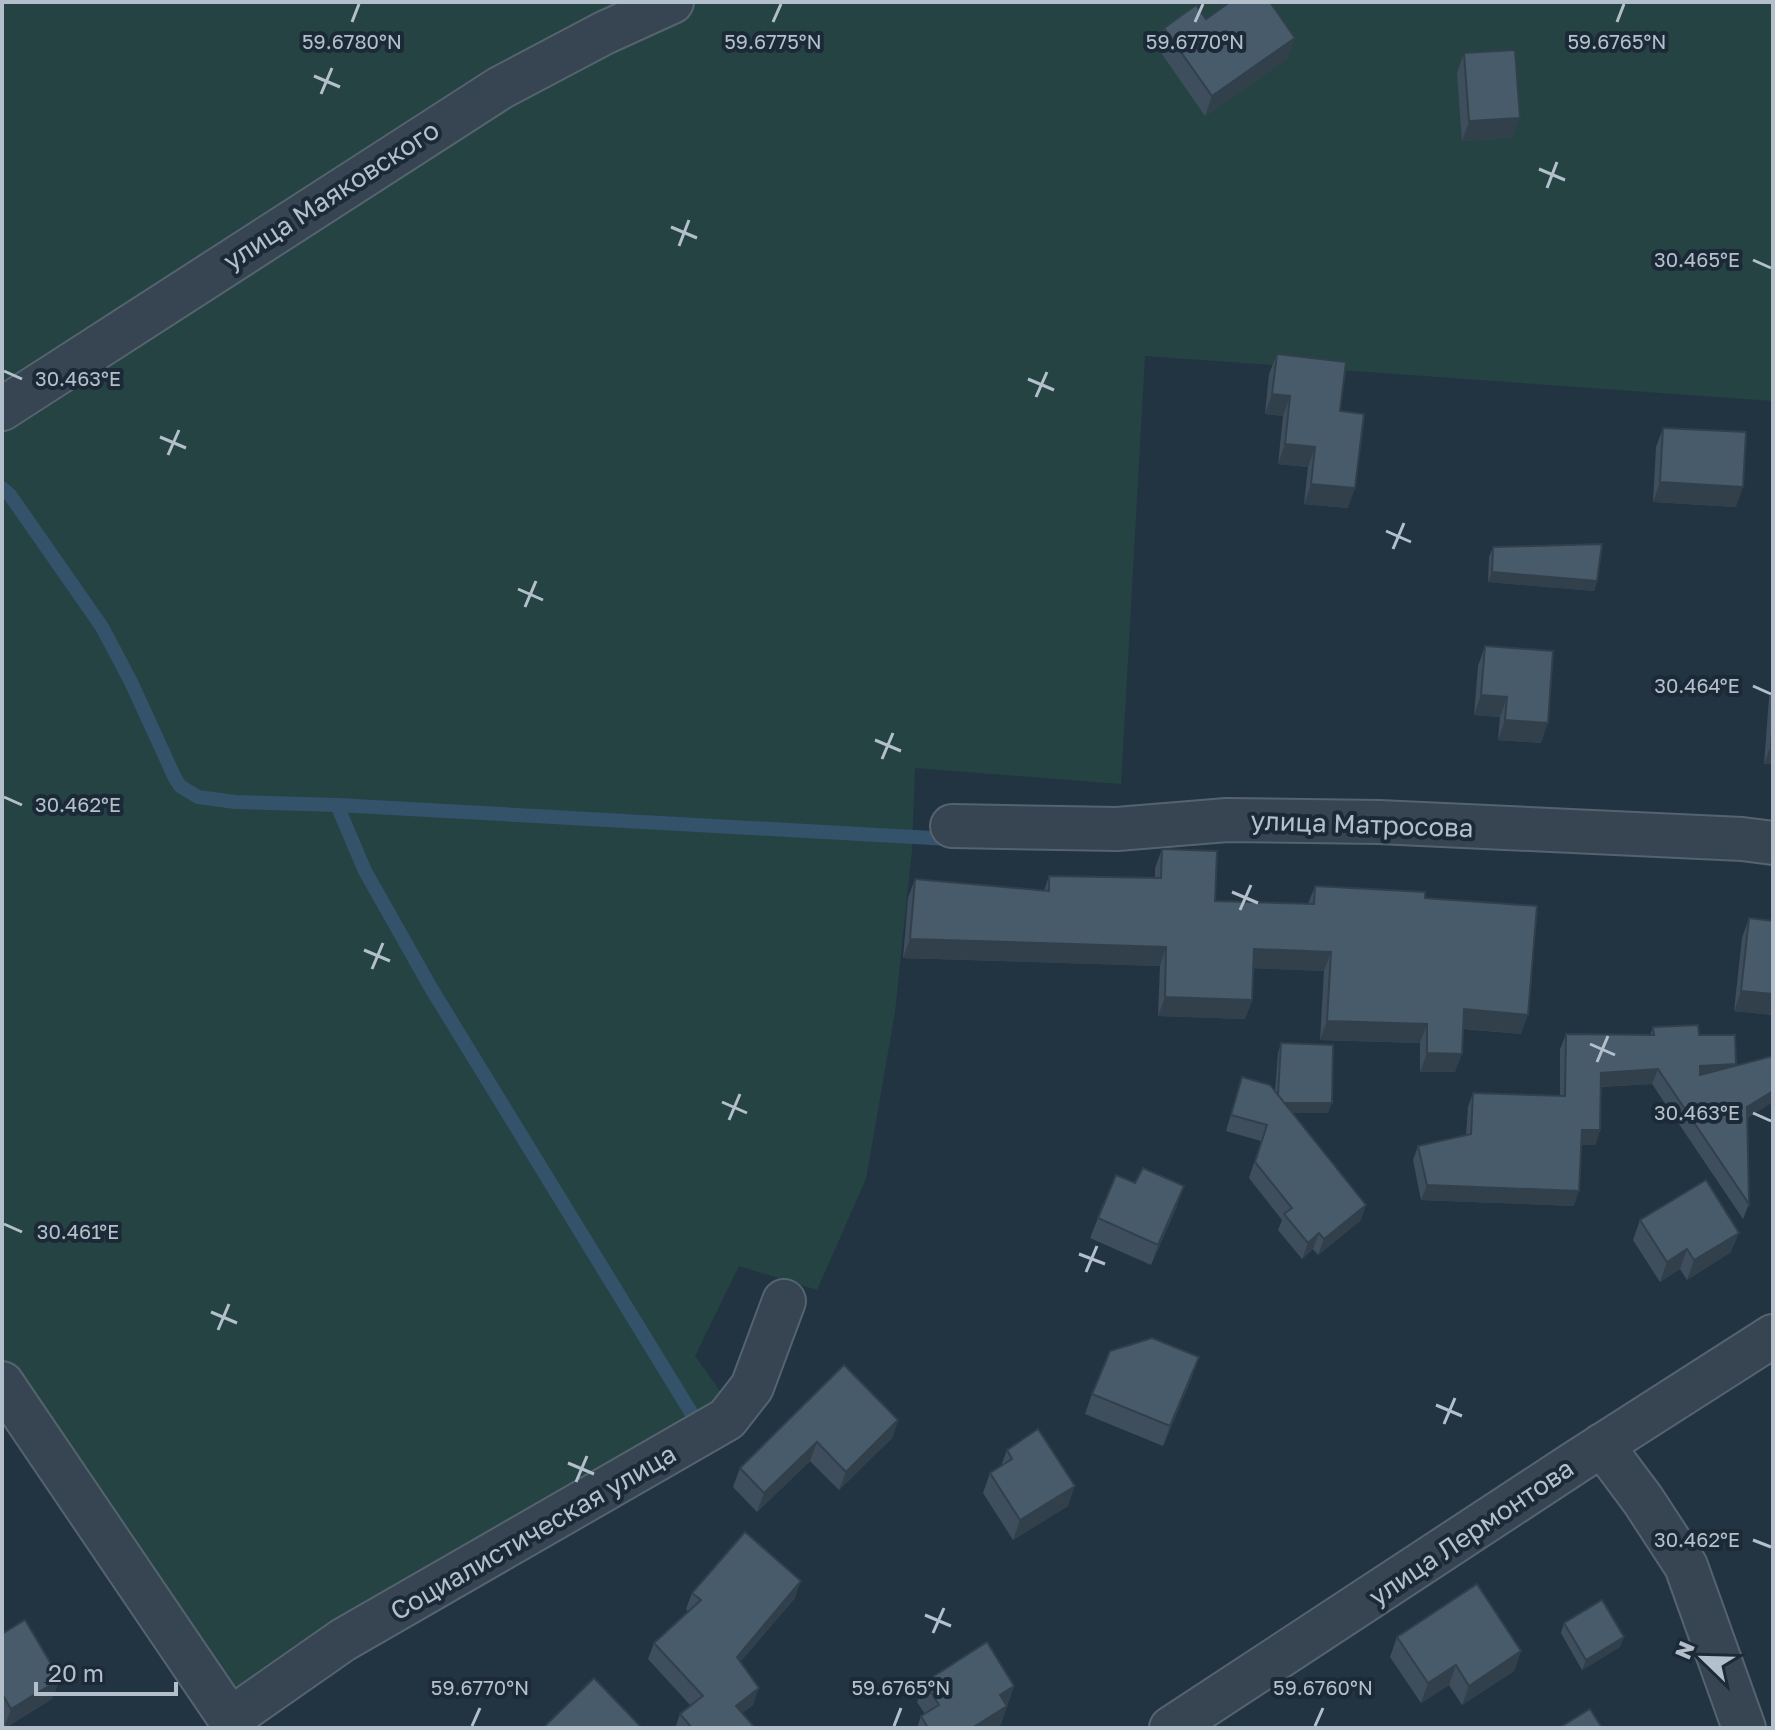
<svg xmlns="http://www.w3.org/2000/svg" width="1775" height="1730" viewBox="0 0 1775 1730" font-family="'Golos Text',sans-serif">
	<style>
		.green { fill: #254343 }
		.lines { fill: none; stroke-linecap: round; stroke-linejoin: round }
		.stream { stroke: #34526a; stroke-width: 14 }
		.street-casing { stroke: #55636f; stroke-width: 46 }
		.street { stroke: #374552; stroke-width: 42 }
		.wall { fill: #3e4e5c }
		.shaded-wall { fill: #32404b }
		.building { fill: #485b6b; stroke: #32404b; stroke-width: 2 }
		.ticks { fill: none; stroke: #b3c0cc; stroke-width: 3 }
		.labels { text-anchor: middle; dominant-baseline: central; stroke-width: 8; stroke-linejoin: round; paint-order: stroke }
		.street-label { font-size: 26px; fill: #b3c0cc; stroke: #1c2a37 }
		.ticks-label { font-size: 20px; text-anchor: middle; fill: #b3c0cc; stroke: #1c2a37; stroke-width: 8; stroke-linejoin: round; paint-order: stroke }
	</style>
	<rect width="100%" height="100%" fill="#223442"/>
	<path class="green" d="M 2,2 L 1773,2 L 1773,401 L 1145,356 L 1121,784 L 915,768 L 912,850 L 895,1012 L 866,1179 L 817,1290 L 739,1266 L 695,1356 L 728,1402 L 231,1694 L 2,1356 Z"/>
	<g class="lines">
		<g class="stream">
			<path d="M 2,488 L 10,495 L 102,627 L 131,682 L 175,778 L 180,786 L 198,797 L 235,802 L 337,805 L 950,839"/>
			<path d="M 337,805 L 365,871 L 431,988 L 692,1414"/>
		</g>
		<defs>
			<g id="street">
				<path d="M 2,409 L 500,88 L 604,33 L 672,2"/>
				<path d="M 952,826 L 1117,829 L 1227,820 L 1379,822 L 1742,839 L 1773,843"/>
				<path d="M 2,1383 L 236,1728"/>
				<path d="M 1602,1445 L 1643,1500 L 1686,1566 L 1744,1728"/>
				<path d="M 230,1719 L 343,1640 L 727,1419 L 752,1387 L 784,1301"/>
				<path d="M 1171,1728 L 1576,1462 L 1773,1336"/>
			</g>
		</defs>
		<use href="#street" class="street-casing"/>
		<use href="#street" class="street"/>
	</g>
	<g class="wall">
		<path d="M 1164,28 L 1288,58 L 1205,116 L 1157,47 Z"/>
		<path d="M 1464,53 L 1513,138 L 1462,141 L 1457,73 Z"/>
		<path d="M 1277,354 L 1340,411 L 1348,508 L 1304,504 L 1308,467 L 1278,464 L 1283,416 L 1265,414 L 1269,374 Z"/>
		<path d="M 1663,428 L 1736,507 L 1653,502 L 1656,447 Z"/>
		<path d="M 1493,547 L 1597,581 L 1594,591 L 1488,582 L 1489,557 Z"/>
		<path d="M 1485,646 L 1541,743 L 1498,740 L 1500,717 L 1474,715 L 1478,666 Z"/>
		<path d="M 1773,686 L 1773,764 L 1764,764 L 1769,698 Z"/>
		<path d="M 1162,849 L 1215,901 L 1308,904 L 1315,886 L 1425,898 L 1521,1034 L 1463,1029 L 1455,1072 L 1420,1072 L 1420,1043 L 1320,1040 L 1324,971 L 1253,968 L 1252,1000 L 1245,1019 L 1158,1016 L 1160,966 L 903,958 L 908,898 L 915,879 L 1044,891 L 1049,876 L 1155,878 L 1155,868 Z"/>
		<path d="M 1749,918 L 1773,921 L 1773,1015 L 1734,1011 L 1742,938 Z"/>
		<path d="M 1653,1027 L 1699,1035 L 1736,1064 L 1735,1066 L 1747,1119 L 1749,1204 L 1743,1219 L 1652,1084 L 1601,1087 L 1600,1130 L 1595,1145 L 1582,1145 L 1574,1206 L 1421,1200 L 1413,1160 L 1418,1146 L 1466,1135 L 1468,1107 L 1473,1093 L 1560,1096 L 1560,1049 L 1566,1034 L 1650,1035 Z"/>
		<path d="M 1281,1043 L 1328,1113 L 1293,1113 L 1366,1205 L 1360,1221 L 1318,1255 L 1313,1249 L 1302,1259 L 1278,1230 L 1282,1220 L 1249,1178 L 1261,1141 L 1226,1131 L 1242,1077 L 1275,1091 L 1278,1053 Z"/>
		<path d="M 1135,1183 L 1177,1206 L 1151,1265 L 1090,1238 L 1098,1218 Z"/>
		<path d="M 1640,1220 L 1731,1252 L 1687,1280 L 1680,1269 L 1660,1282 L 1633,1240 Z"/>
		<path d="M 844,1365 L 898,1420 L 892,1438 L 839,1490 L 810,1461 L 757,1512 L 733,1487 L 740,1468 Z"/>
		<path d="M 1192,1377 L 1163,1446 L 1085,1414 L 1092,1394 Z"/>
		<path d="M 1007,1450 L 1068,1506 L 1013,1540 L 983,1493 L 990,1473 L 1001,1466 Z"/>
		<path d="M 692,1593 L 795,1598 L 740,1662 L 753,1705 L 742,1713 L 755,1728 L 675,1728 L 680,1714 L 691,1706 L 648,1659 L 654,1643 L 688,1611 L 686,1609 Z"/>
		<path d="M 1564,1623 L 1620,1647 L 1582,1670 L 1561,1633 Z"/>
		<path d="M 2,1634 L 60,1679 L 52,1699 L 5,1728 L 2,1726 Z"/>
		<path d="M 1397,1637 L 1521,1651 L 1514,1671 L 1462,1705 L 1449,1685 L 1421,1703 L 1390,1657 Z"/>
		<path d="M 925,1682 L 1014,1686 L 1000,1726 L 996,1728 L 917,1728 L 921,1716 L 925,1714 L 917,1702 Z"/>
	</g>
	<g class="shaded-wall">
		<path d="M 1295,38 L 1288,58 L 1205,116 L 1212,96 Z"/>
		<path d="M 1520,118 L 1513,138 L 1462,141 L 1469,121 Z"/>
		<path d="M 1272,394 L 1290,396 L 1283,416 L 1265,414 Z"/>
		<path d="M 1285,444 L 1315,447 L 1308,467 L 1278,464 Z"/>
		<path d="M 1660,482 L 1743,487 L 1736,507 L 1653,502 Z"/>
		<path d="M 1311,484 L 1355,488 L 1348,508 L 1304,504 Z"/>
		<path d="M 1492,572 L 1597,581 L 1594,591 L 1488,582 Z"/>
		<path d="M 1481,695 L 1507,697 L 1500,717 L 1474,715 Z"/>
		<path d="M 1505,720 L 1548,723 L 1541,743 L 1498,740 Z"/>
		<path d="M 1771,745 L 1773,745 L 1773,764 L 1764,764 Z"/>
		<path d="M 910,939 L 1166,947 L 1160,966 L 903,958 Z"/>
		<path d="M 1254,949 L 1331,952 L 1324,971 L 1247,968 Z"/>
		<path d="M 1741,991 L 1773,994 L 1773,1015 L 1734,1011 Z"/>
		<path d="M 1165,997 L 1252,1000 L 1245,1019 L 1158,1016 Z"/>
		<path d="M 1464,1009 L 1528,1015 L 1521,1034 L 1457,1028 Z"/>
		<path d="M 1327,1021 L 1427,1024 L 1420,1043 L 1320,1040 Z"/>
		<path d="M 1427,1053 L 1462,1054 L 1455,1072 L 1420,1072 Z"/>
		<path d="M 1736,1064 L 1730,1078 L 1695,1081 L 1700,1066 Z"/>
		<path d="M 1658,1069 L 1652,1084 L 1596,1087 L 1601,1073 Z"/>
		<path d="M 1773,1091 L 1773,1102 L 1742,1122 L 1747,1107 Z"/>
		<path d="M 1278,1102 L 1332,1103 L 1328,1113 L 1274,1113 Z"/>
		<path d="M 1582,1130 L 1600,1130 L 1595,1145 L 1577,1145 Z"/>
		<path d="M 1427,1185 L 1579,1191 L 1574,1206 L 1421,1200 Z"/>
		<path d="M 1184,1186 L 1177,1206 L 1151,1265 L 1158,1245 Z"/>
		<path d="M 1366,1205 L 1360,1221 L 1318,1255 L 1324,1239 Z"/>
		<path d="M 1319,1233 L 1313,1249 L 1302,1259 L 1308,1243 Z"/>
		<path d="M 1739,1233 L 1731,1252 L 1687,1280 L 1694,1260 Z"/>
		<path d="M 1687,1249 L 1680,1269 L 1660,1282 L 1667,1262 Z"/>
		<path d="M 1199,1357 L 1192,1377 L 1163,1446 L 1170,1426 Z"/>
		<path d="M 898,1420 L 892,1438 L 839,1490 L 846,1472 Z"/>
		<path d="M 817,1442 L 810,1461 L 757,1512 L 764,1493 Z"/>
		<path d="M 1075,1486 L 1068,1506 L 1013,1540 L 1020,1520 Z"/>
		<path d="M 801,1581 L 795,1598 L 731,1673 L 737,1657 Z"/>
		<path d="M 1624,1637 L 1620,1647 L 1582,1670 L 1586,1660 Z"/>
		<path d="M 1521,1651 L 1514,1671 L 1462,1705 L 1469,1686 Z"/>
		<path d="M 1456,1665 L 1449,1685 L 1421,1703 L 1428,1683 Z"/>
		<path d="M 60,1679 L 52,1699 L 4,1728 L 11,1709 Z"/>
		<path d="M 1014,1686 L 1007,1705 L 1000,1695 Z"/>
		<path d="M 759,1688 L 753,1705 L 730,1722 L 736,1706 Z"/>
		<path d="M 1007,1706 L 1000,1726 L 996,1728 L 972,1728 Z"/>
	</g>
	<g class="building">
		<path d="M 1230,2 L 1270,2 L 1295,38 L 1212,96 L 1164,28 L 1196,5 L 1206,19 Z"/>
		<path d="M 1515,50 L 1520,118 L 1469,121 L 1464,53 Z"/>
		<path d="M 1277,354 L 1346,362 L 1340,411 L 1364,414 L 1355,488 L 1311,484 L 1315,447 L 1285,444 L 1290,396 L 1272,394 Z"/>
		<path d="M 1663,428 L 1746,432 L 1743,487 L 1660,482 Z"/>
		<path d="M 1602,544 L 1597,581 L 1492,572 L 1493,547 Z"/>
		<path d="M 1485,646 L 1553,651 L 1548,723 L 1505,720 L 1507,697 L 1481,695 Z"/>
		<path d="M 1773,716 L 1773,745 L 1771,745 Z"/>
		<path d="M 1162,849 L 1217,851 L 1215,901 L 1314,904 L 1315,886 L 1425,892 L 1425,898 L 1537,906 L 1528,1015 L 1464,1009 L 1462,1054 L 1427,1053 L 1427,1024 L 1327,1021 L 1331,952 L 1254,949 L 1252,1000 L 1165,997 L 1166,947 L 910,939 L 915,879 L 1049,891 L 1049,876 L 1161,878 Z"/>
		<path d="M 1749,918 L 1773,921 L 1773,994 L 1741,991 Z"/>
		<path d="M 1698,1025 L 1699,1035 L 1735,1035 L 1736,1064 L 1700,1066 L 1700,1075 L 1773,1056 L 1773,1091 L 1747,1107 L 1749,1204 L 1658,1069 L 1601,1073 L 1600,1130 L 1582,1130 L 1579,1191 L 1427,1185 L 1418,1146 L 1471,1134 L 1473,1093 L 1565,1096 L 1566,1034 L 1654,1035 L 1653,1027 Z"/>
		<path d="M 1281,1043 L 1333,1045 L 1332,1103 L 1284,1103 L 1278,1095 Z"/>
		<path d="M 1242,1077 L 1270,1085 L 1366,1205 L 1324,1239 L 1319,1233 L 1308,1243 L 1284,1214 L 1292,1208 L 1255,1162 L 1267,1125 L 1231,1115 Z"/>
		<path d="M 1143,1168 L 1184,1186 L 1158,1245 L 1098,1218 L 1116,1175 L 1135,1183 Z"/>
		<path d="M 1706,1180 L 1739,1233 L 1694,1260 L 1687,1249 L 1667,1262 L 1640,1220 Z"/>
		<path d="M 1152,1338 L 1199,1357 L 1170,1426 L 1092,1394 L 1110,1351 Z"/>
		<path d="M 844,1365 L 898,1420 L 846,1472 L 817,1442 L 764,1493 L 740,1468 Z"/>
		<path d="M 1038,1429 L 1075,1486 L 1020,1520 L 990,1473 L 1012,1459 L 1007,1450 Z"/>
		<path d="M 745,1532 L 801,1581 L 737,1657 L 759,1688 L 736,1706 L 755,1728 L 692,1728 L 680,1714 L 703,1696 L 654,1643 L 701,1600 L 692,1593 Z"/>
		<path d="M 1477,1584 L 1521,1651 L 1469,1686 L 1456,1665 L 1428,1683 L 1397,1637 Z"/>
		<path d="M 1602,1600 L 1624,1637 L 1586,1660 L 1564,1623 Z"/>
		<path d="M 25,1620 L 60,1679 L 11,1709 L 4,1697 L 2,1698 L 2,1634 Z"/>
		<path d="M 987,1642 L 1014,1686 L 1000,1695 L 1007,1706 L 972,1728 L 928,1728 L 921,1716 L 939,1705 L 925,1682 Z"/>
		<path d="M 594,1678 L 642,1728 L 543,1728 Z"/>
		<path d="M 1590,1709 L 1602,1728 L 1559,1728 Z"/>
	</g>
	<path class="ticks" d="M 352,22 L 359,4M 773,22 L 781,4M 1195,22 L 1203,4M 1617,22 L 1624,4M 314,76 L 340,87M 321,94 L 332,68M 1539,169 L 1565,180M 1547,188 L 1557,162M 671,227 L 697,238M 679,246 L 689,220M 1753,260 L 1771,268M 4,371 L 22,379M 1028,379 L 1054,390M 1036,397 L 1047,372M 160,437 L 186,448M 168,455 L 179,430M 1386,531 L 1411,542M 1393,549 L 1404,523M 518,589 L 543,600M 525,607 L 536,581M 1753,686 L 1771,694M 875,740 L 901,751M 882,759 L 893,733M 4,797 L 22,805M 1232,892 L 1258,903M 1240,910 L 1251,885M 364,950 L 390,961M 372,969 L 383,943M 1590,1044 L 1615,1055M 1597,1062 L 1608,1036M 722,1102 L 747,1113M 1753,1113 L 1771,1121M 729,1120 L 740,1094M 4,1224 L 22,1232M 1079,1254 L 1105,1264M 1086,1272 L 1097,1246M 211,1312 L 237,1323M 218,1330 L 229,1304M 1436,1405 L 1462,1416M 1444,1424 L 1455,1398M 568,1463 L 594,1474M 576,1482 L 587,1456M 1753,1540 L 1771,1547M 925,1615 L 951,1626M 933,1633 L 944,1608M 472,1726 L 480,1708M 894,1726 L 901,1708M 1315,1726 L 1323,1708"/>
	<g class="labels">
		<g class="street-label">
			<text transform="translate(331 195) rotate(-33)">улица Маяковского</text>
			<text transform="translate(1362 824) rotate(2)">улица Матросова</text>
			<text transform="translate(533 1532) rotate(-30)">Социалистическая улица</text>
			<text transform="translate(1471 1532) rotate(-34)">улица Лермонтова</text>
		</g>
	</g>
	<g class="ticks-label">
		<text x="1195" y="49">59.6770°N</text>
		<text x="352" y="49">59.6780°N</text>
		<text x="773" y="49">59.6775°N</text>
		<text x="1617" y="49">59.6765°N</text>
		<text x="1697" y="267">30.465°E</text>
		<text x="78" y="386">30.463°E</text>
		<text x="1697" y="693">30.464°E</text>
		<text x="78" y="812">30.462°E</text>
		<text x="1697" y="1120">30.463°E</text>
		<text x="78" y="1239">30.461°E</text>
		<text x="1697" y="1547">30.462°E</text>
		<text x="480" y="1695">59.6770°N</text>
		<text x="901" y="1695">59.6765°N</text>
		<text x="1323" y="1695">59.6760°N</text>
	</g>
	<rect width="1775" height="1730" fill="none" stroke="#b3c0cc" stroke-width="8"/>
	<g transform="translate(1703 1658) rotate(293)" stroke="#1c2a37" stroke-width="6" paint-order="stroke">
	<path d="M0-6L14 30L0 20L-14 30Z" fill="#b3c0cc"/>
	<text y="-12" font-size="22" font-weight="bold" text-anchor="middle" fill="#b3c0cc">N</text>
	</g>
	<path d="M36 1682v12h140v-12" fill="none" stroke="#b3c0cc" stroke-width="4"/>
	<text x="48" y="1682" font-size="24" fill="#b3c0cc" stroke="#1c2a37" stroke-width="6" paint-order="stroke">20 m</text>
</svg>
